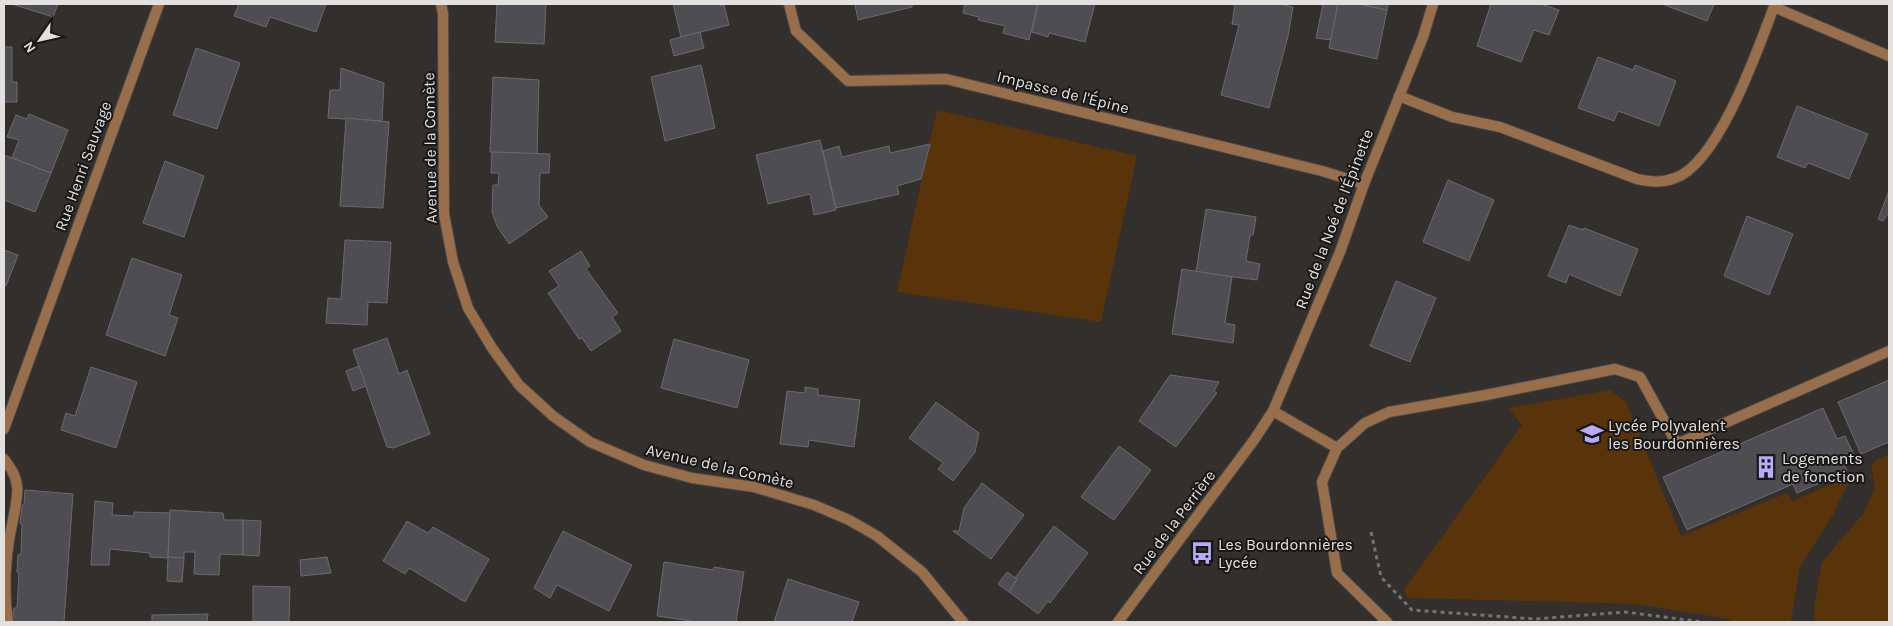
<svg xmlns="http://www.w3.org/2000/svg" width="1893" height="626" viewBox="0 0 1893 626" font-family="Karla,sans-serif">
	<style>
		.green { fill: #59330a }
		.building { fill: #4e4e52; stroke: #6b6a6f }
		.lines { fill: none; stroke-linecap: round; stroke-linejoin: round }
		.lane-casing { stroke: #4e4b49; stroke-width: 12 }
		.street-casing { stroke: #4e4b49; stroke-width: 12 }
		.path { stroke: #75726f; stroke-width: 3; stroke-dasharray: 4 4; stroke-linecap: butt }
		.lane { stroke: #996f4b; stroke-width: 10 }
		.street { stroke: #996f4b; stroke-width: 10 }
		.labels { text-anchor: middle; dominant-baseline: central; stroke-width: 4; stroke-linejoin: round; paint-order: stroke }
		.street-label { font-size: 16px; fill: #e3e1df; stroke: #191716 }
		.poi-label { font-size: 16px; fill: #e3e1df; stroke: #191716; text-anchor: start }
	</style>
	<rect width="100%" height="100%" fill="#322f2c"/>
	<g class="green">
		<path d="M 937,110 L 1137,156 L 1101,322 L 897,292 Z"/>
		<path d="M 1610,390 L 1626,402 L 1681,536 L 1787,493 L 1792,501 L 1847,477 L 1848,483 L 1833,515 L 1800,567 L 1791,622 L 1732,622 L 1728,619 L 1637,604 L 1409,598 L 1403,591 L 1522,425 L 1508,408 Z"/>
		<path d="M 1889,454 L 1889,622 L 1815,622 L 1814,608 L 1822,562 L 1863,514 L 1875,488 L 1871,465 L 1876,460 Z"/>
	</g>
	<g class="building">
		<path d="M 12,4 L 58,4 L 53,17 Z"/>
		<path d="M 239,4 L 326,4 L 316,32 L 270,17 L 266,27 L 234,16 Z"/>
		<path d="M 497,4 L 546,4 L 544,44 L 495,42 Z"/>
		<path d="M 673,4 L 721,4 L 721,6 L 724,5 L 729,25 L 681,37 Z"/>
		<path d="M 855,4 L 912,4 L 912,7 L 858,20 Z"/>
		<path d="M 965,4 L 1038,4 L 1029,40 L 1003,33 L 1005,26 L 978,20 L 979,17 L 963,13 Z"/>
		<path d="M 1038,4 L 1095,4 L 1085,42 L 1049,33 L 1048,37 L 1032,32 Z"/>
		<path d="M 1235,4 L 1280,4 L 1293,7 L 1288,36 L 1269,108 L 1221,95 L 1239,25 L 1232,24 Z"/>
		<path d="M 1323,4 L 1338,4 L 1331,40 L 1316,38 Z"/>
		<path d="M 1338,4 L 1359,4 L 1387,10 L 1377,59 L 1329,48 Z"/>
		<path d="M 1359,4 L 1388,4 L 1387,10 Z"/>
		<path d="M 1491,4 L 1541,4 L 1559,10 L 1549,35 L 1534,30 L 1521,62 L 1477,46 Z"/>
		<path d="M 1662,4 L 1714,4 L 1707,21 Z"/>
		<path d="M 700,32 L 704,48 L 674,56 L 670,40 Z"/>
		<path d="M 4,47 L 12,47 L 12,82 L 17,82 L 17,102 L 4,102 Z"/>
		<path d="M 196,48 L 240,63 L 217,129 L 173,115 Z"/>
		<path d="M 1598,57 L 1633,70 L 1635,65 L 1676,81 L 1659,126 L 1618,111 L 1614,121 L 1578,108 Z"/>
		<path d="M 701,65 L 715,128 L 665,141 L 651,77 Z"/>
		<path d="M 341,68 L 384,83 L 382,121 L 328,118 L 330,90 L 340,90 Z"/>
		<path d="M 493,77 L 539,80 L 537,154 L 490,152 Z"/>
		<path d="M 1797,106 L 1868,134 L 1849,179 L 1808,163 L 1805,168 L 1777,157 Z"/>
		<path d="M 29,114 L 68,130 L 51,173 L 12,158 L 19,140 L 7,137 L 16,115 L 27,119 Z"/>
		<path d="M 346,118 L 389,122 L 383,208 L 340,206 Z"/>
		<path d="M 820,140 L 836,210 L 814,215 L 810,194 L 768,204 L 756,155 Z"/>
		<path d="M 930,144 L 921,179 L 897,186 L 899,194 L 836,208 L 823,151 L 839,146 L 842,157 L 889,146 L 890,153 Z"/>
		<path d="M 492,152 L 550,154 L 549,173 L 540,173 L 539,205 L 548,217 L 509,244 L 497,226 L 492,212 L 493,185 L 498,185 L 499,173 L 491,173 Z"/>
		<path d="M 4,155 L 51,173 L 35,212 L 4,200 Z"/>
		<path d="M 165,161 L 204,176 L 184,237 L 143,223 Z"/>
		<path d="M 1448,180 L 1494,200 L 1469,261 L 1423,242 Z"/>
		<path d="M 1889,191 L 1889,212 L 1883,221 L 1878,219 Z"/>
		<path d="M 1206,209 L 1256,217 L 1253,235 L 1250,235 L 1246,261 L 1260,264 L 1257,280 L 1196,272 Z"/>
		<path d="M 1747,216 L 1793,234 L 1769,295 L 1724,276 Z"/>
		<path d="M 1569,225 L 1583,230 L 1584,228 L 1638,249 L 1620,296 L 1569,274 L 1566,283 L 1548,276 Z"/>
		<path d="M 345,240 L 391,242 L 387,303 L 368,302 L 367,325 L 326,323 L 328,298 L 341,299 Z"/>
		<path d="M 4,250 L 18,255 L 6,286 L 4,285 Z"/>
		<path d="M 581,251 L 590,266 L 586,269 L 618,313 L 612,317 L 621,331 L 591,351 L 582,338 L 579,339 L 548,293 L 559,286 L 549,271 Z"/>
		<path d="M 132,258 L 182,275 L 169,315 L 178,318 L 165,356 L 106,335 Z"/>
		<path d="M 1182,269 L 1232,277 L 1225,323 L 1235,325 L 1233,343 L 1172,334 Z"/>
		<path d="M 1396,281 L 1436,298 L 1410,362 L 1370,346 Z"/>
		<path d="M 387,338 L 399,374 L 407,370 L 430,434 L 393,448 L 387,447 L 353,350 Z"/>
		<path d="M 674,339 L 749,360 L 737,408 L 661,388 Z"/>
		<path d="M 359,366 L 366,386 L 353,391 L 346,371 Z"/>
		<path d="M 91,367 L 137,382 L 116,448 L 61,430 L 66,413 L 75,416 Z"/>
		<path d="M 1170,375 L 1219,382 L 1214,391 L 1217,393 L 1176,447 L 1139,421 Z"/>
		<path d="M 1889,380 L 1889,442 L 1861,454 L 1838,402 Z"/>
		<path d="M 805,387 L 818,389 L 818,395 L 860,400 L 854,447 L 809,440 L 808,447 L 780,444 L 787,391 L 805,393 Z"/>
		<path d="M 936,402 L 979,433 L 975,452 L 953,481 L 938,469 L 943,463 L 909,438 Z"/>
		<path d="M 1823,408 L 1837,439 L 1845,436 L 1855,457 L 1843,462 L 1847,471 L 1797,493 L 1793,484 L 1687,530 L 1663,477 Z"/>
		<path d="M 1119,446 L 1151,470 L 1114,520 L 1081,497 Z"/>
		<path d="M 982,483 L 1024,515 L 991,559 L 953,531 L 959,531 L 964,508 Z"/>
		<path d="M 25,490 L 73,494 L 64,622 L 13,622 L 14,608 L 17,608 L 19,573 L 17,572 L 18,555 L 21,554 L 22,524 L 20,524 L 22,505 L 24,505 Z"/>
		<path d="M 95,501 L 113,503 L 112,515 L 134,516 L 134,512 L 170,513 L 168,558 L 150,557 L 150,553 L 110,549 L 109,565 L 91,565 Z"/>
		<path d="M 170,510 L 223,513 L 224,520 L 243,520 L 243,555 L 220,554 L 219,575 L 194,574 L 195,552 L 184,552 L 184,558 L 168,557 Z"/>
		<path d="M 243,520 L 261,521 L 259,556 L 243,555 Z"/>
		<path d="M 407,521 L 428,533 L 433,527 L 489,559 L 465,602 L 409,568 L 405,574 L 383,561 Z"/>
		<path d="M 1054,526 L 1088,553 L 1050,603 L 1048,601 L 1038,614 L 1009,592 L 1017,579 L 1015,578 Z"/>
		<path d="M 563,531 L 632,565 L 609,611 L 557,585 L 550,598 L 534,588 Z"/>
		<path d="M 168,557 L 184,558 L 182,582 L 167,581 Z"/>
		<path d="M 327,557 L 331,573 L 301,576 L 300,560 Z"/>
		<path d="M 664,562 L 713,570 L 714,567 L 744,572 L 736,622 L 698,622 L 657,616 Z"/>
		<path d="M 1007,572 L 1017,579 L 1009,592 L 998,584 Z"/>
		<path d="M 788,579 L 859,602 L 852,622 L 774,622 Z"/>
		<path d="M 253,586 L 290,587 L 289,622 L 253,622 Z"/>
		<path d="M 208,614 L 207,622 L 152,622 L 152,615 Z"/>
	</g>
	<g class="lines">
		<defs>
			<g id="lane">
				<path d="M 1273,411 L 1337,448 L 1365,423 L 1389,412 L 1486,395 L 1615,369 L 1640,377 L 1677,444 L 1889,351"/>
				<path d="M 1337,448 L 1322,482 L 1337,573 L 1387,622"/>
				<path d="M 4,459 C 10,467 16,475 17,486 C 19,498 11,527 9,540 C 5,567 4,596 8,622"/>
			</g>
			<g id="street">
				<path d="M 441,4 L 443,13 L 444,214 L 453,262 L 468,308 L 492,348 L 519,385 L 553,416 L 590,442 L 644,465 L 692,478 L 754,487 L 814,505 L 849,520 L 877,536 L 922,572 L 963,622"/>
				<path d="M 789,4 L 796,31 L 848,81 L 946,79 L 1322,171 L 1364,184"/>
				<path d="M 1774,7 L 1889,56"/>
				<path d="M 1399,96 L 1452,117 L 1500,127 L 1637,179 C 1651,182 1662,183 1675,178 C 1719,163 1759,46 1775,4"/>
				<path d="M 4,429 L 159,4"/>
				<path d="M 1118,622 L 1254,440 L 1273,411 L 1340,252 L 1364,184 L 1423,37 L 1433,4"/>
			</g>
		</defs>
		<use href="#lane" class="lane-casing"/>
		<use href="#street" class="street-casing"/>
		<path class="path" d="M 1371,532 L 1381,577 L 1412,610 L 1535,619 L 1625,612 L 1704,622"/>
		<use href="#lane" class="lane"/>
		<use href="#street" class="street"/>
	</g>
	<defs>
		<symbol id="school-bare" viewBox="-9 -9 18 18"><path d="M0-5L7-2L0 1L-7-2ZM-4 1L0 2.5L4 1V4Q0 6-4 4Z" fill="#b6acf8" stroke="#191716" stroke-width="2.5" paint-order="stroke"/></symbol>
		<symbol id="building-bare" viewBox="-9 -9 18 18"><path d="M-4-6H4V6H1V3H-1V6H-4ZM-2.5-4.3h1.7v1.8h-1.7ZM.8-4.3h1.7v1.8H.8ZM-2.5-1h1.7V.8h-1.7ZM.8-1h1.7V.8H.8Z" fill="#b6acf8" stroke="#191716" stroke-width="2.5" paint-order="stroke"/></symbol>
		<symbol id="bus-bare" viewBox="-9 -9 18 18"><path d="M-5-6H5V4H4V6H2V4H-2V6H-4V4H-5ZM-3.5-4V0h7V-4ZM-3.5 1.2v1.5H-2V1.2ZM2 1.2v1.5H3.5V1.2Z" fill="#b6acf8" stroke="#191716" stroke-width="2.5" paint-order="stroke"/></symbol>
	</defs>
	<g fill-rule="evenodd">
		<use href="#school-bare" x="1576" y="418" width="32" height="32"/>
		<use href="#building-bare" x="1750" y="451" width="32" height="32"/>
		<use href="#bus-bare" x="1186" y="537" width="32" height="32"/>
	</g>
	<g class="labels">
		<g class="street-label">
			<text transform="translate(1063 92) rotate(14)">Impasse de l'Épine</text>
			<text transform="translate(430 148) rotate(-91)">Avenue de la Comète</text>
			<text transform="translate(83 166) rotate(-70)">Rue Henri Sauvage</text>
			<text transform="translate(1334 219) rotate(-69)">Rue de la Noé de l'Épinette</text>
			<text transform="translate(720 466) rotate(13)">Avenue de la Comète</text>
			<text transform="translate(1174 522) rotate(-53)">Rue de la Perrière</text>
		</g>
		<g class="poi-label">
			<text x="1608" y="425">Lycée Polyvalent<tspan x="1608" dy="18">les Bourdonnières</tspan></text>
			<text x="1782" y="458">Logements<tspan x="1782" dy="18">de fonction</tspan></text>
			<text x="1218" y="544">Les Bourdonnières<tspan x="1218" dy="18">Lycée</tspan></text>
		</g>
	</g>
	<rect width="1893" height="626" fill="none" stroke="#e3e1df" stroke-width="10"/>
	<g transform="translate(40 40) rotate(236)" stroke="#191716" stroke-width="4" paint-order="stroke">
	<path d="M0-4L9 19L0 12L-9 19Z" fill="#e3e1df"/>
	<text y="-8" font-size="14" font-weight="bold" text-anchor="middle" fill="#e3e1df">N</text>
	</g>
</svg>
